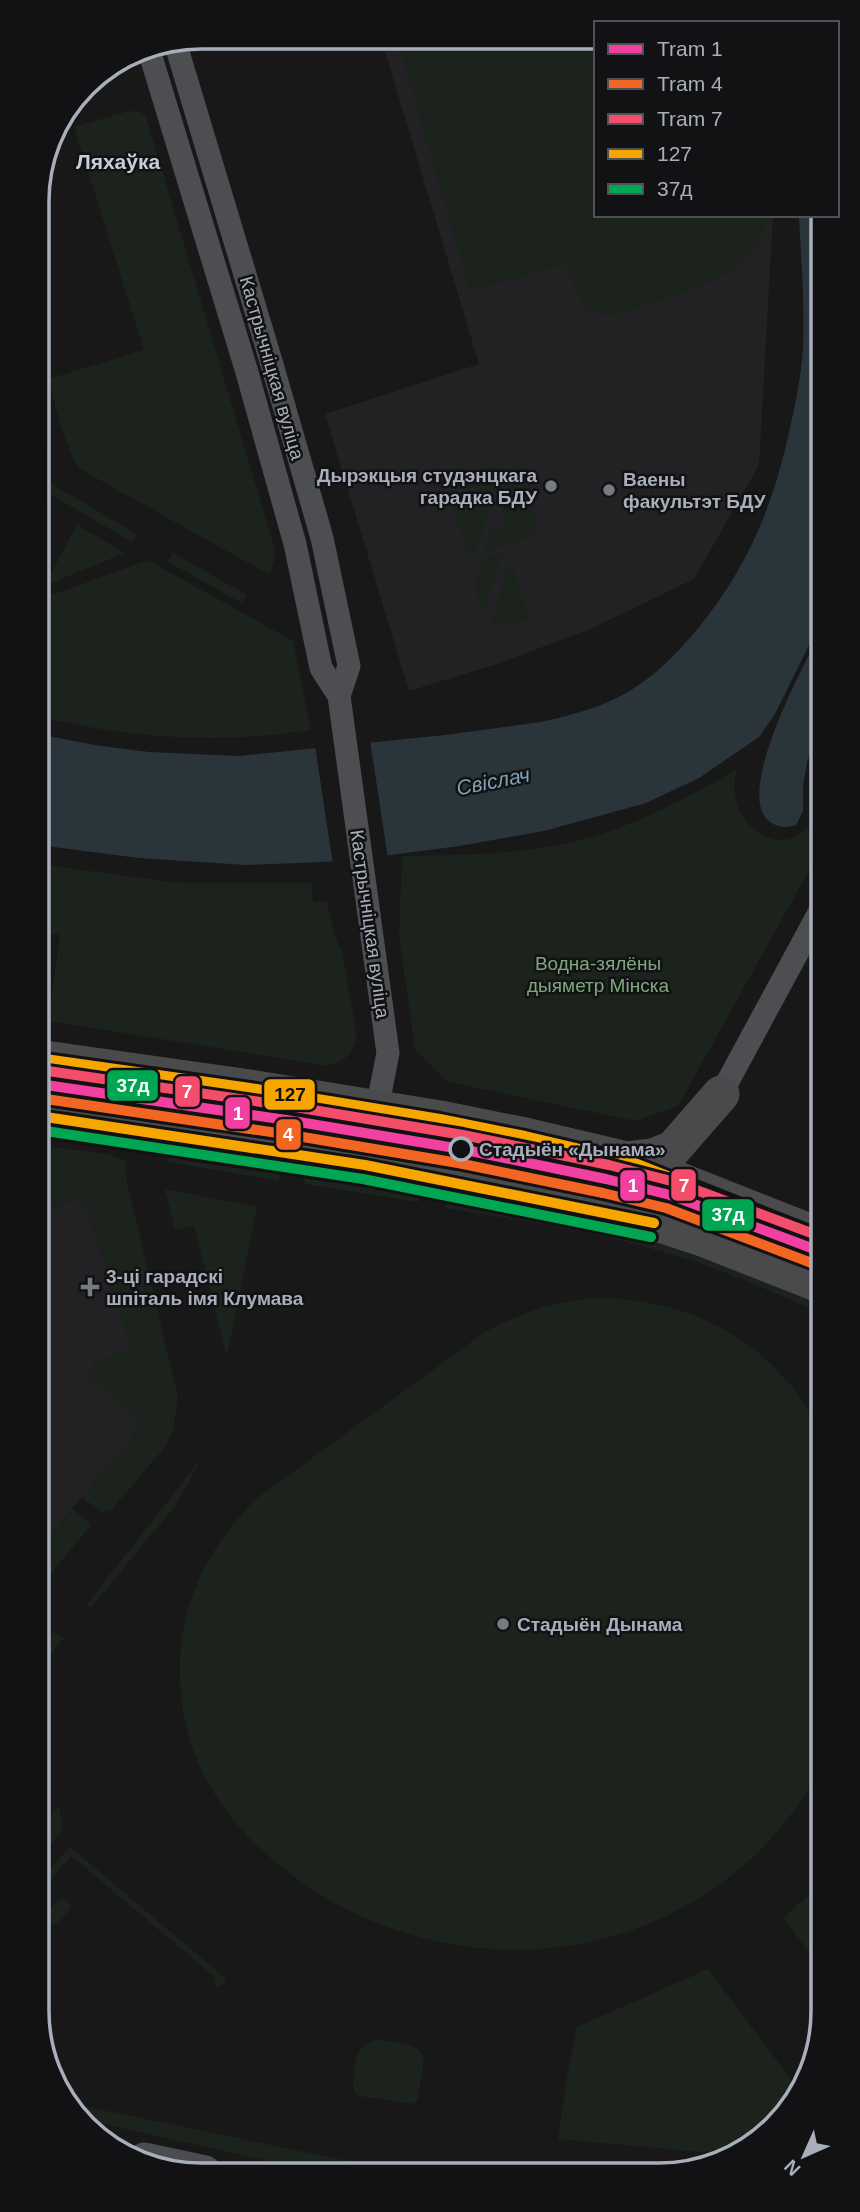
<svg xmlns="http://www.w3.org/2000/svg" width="860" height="2212" viewBox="0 0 860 2212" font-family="Helvetica,sans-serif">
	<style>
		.built { fill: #222224 }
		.green { fill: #1b231c }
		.water { fill: #2a353b }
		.pier { fill: #181818 }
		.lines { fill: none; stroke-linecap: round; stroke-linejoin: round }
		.minor { stroke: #4c4e51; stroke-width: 23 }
		.secondary { stroke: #4a4c4f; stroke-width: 33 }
		.primary { stroke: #4a4a4d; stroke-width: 37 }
		.bus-1-casing { stroke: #121214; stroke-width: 16 }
		.bus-2-casing { stroke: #121214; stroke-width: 16 }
		.bus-1 { stroke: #f7a600; stroke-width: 10 }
		.bus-2 { stroke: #00a651; stroke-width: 10 }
		.tram-1-casing { stroke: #121214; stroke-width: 16 }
		.tram-2-casing { stroke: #121214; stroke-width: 16 }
		.tram-3-casing { stroke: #121214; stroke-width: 16 }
		.tram-1 { stroke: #f240a1; stroke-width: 10 }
		.tram-2 { stroke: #f26522; stroke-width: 10 }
		.tram-3 { stroke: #f44d6c; stroke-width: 10 }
		.poi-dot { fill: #767a81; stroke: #121214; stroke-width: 2.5 }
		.stop-dot { fill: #121214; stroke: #a8afba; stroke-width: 3.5 }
		.labels { text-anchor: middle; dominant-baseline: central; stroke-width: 5; stroke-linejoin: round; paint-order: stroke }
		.street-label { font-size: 19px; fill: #a8afba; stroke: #121214 }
		.poi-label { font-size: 19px; font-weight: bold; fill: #a8afba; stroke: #121214; text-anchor: start }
		.park-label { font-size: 19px; fill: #7fa77e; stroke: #121214 }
		.stop-label { font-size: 19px; font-weight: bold; fill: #a8afba; stroke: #121214; text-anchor: start }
		.neighbourhood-label { font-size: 21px; font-weight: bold; fill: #c9ced6; stroke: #121214 }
		.water-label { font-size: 21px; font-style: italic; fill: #7da1b8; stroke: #121214 }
		.rim { fill: none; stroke: #a8afba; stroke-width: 3.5 }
		.line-badge { stroke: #121214; stroke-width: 2.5 }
		.badge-label { font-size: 19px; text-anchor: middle; font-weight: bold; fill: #fff }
		.pale-badge-label { font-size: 19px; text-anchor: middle; font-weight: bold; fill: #111 }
	</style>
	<rect width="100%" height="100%" fill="#181818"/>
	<g class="built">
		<path d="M 381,38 L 596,39 L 596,215 L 773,215 L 759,465 L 694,579 L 593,628 L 497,664 L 409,691 L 325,414 L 479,364 Z"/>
		<path d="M 39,1166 L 88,1175 L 175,1385 L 39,1549 Z"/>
	</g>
	<g class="green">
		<path d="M 397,38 L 596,39 L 596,215 L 770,215 C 754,265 726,278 680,293 C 657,301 635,308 612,316 L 593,313 L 589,316 L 575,288 L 566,264 L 470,291 Z"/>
		<path d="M 129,111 L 140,112 L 146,117 L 276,553 L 270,575 L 80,469 C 63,443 57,409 48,379 L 144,350 L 74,127 Z"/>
		<path d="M 498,463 L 503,463 L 494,492 L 451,484 Z"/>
		<path d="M 512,465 L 519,469 L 526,494 L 504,491 Z"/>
		<path d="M 38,476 L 137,534 L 132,542 L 38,487 Z"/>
		<path d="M 448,490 L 494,498 L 475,553 L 468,557 Z"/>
		<path d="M 501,498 L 531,504 L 537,532 L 534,536 L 484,552 L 490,531 C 520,524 499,516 501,498 Z"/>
		<path d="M 77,525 L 125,553 L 44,586 Z"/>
		<path d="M 173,553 L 247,595 L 242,603 L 168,562 Z"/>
		<path d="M 502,554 L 485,609 L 482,613 L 474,583 L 484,556 Z"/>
		<path d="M 148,560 L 293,641 L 311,730 C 221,744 127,739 38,716 L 38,600 Z"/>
		<path d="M 511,561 L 528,617 L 520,622 L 490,627 L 507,566 Z"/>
		<path d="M 821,737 L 821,849 L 678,1106 L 636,1121 L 448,1082 L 415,1049 L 399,936 L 402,856 C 458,855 517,855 572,842 C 631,828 685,800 737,769 C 721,821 782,867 813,821 C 825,803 814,787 814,768 C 814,758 817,747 821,737 Z"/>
		<path d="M 38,864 L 179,883 L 312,883 L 313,902 L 327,901 L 334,934 L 343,955 L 357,1038 C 352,1054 344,1063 326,1066 L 38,1019 L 38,1012 L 49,1013 L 60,935 L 38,931 Z"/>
		<path d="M 39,1145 L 107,1154 L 125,1160 L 127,1182 L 178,1397 L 173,1430 L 166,1446 L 111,1510 L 102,1512 L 82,1497 L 143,1423 L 85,1374 L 95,1361 L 132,1350 L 84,1203 L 76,1201 L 39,1213 Z"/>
		<path d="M 176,1155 L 281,1172 L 278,1181 L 164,1161 Z"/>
		<path d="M 305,1176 L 421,1194 L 418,1202 L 304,1184 Z"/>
		<path d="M 165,1189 L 257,1207 L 227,1357 L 194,1226 L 175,1230 Z"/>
		<path d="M 447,1200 L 605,1230 L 660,1243 L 815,1299 L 815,1311 C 765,1288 714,1266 660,1251 C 590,1230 517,1220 445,1208 Z"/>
		<path d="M 595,1298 C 694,1298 776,1343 822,1433 L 823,1764 C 717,1966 459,2007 284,1869 C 217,1816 178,1751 180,1664 C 181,1599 212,1540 260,1496 L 485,1332 C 520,1313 555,1301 595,1298 Z"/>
		<path d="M 202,1458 L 175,1506 L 91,1608 L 87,1604 Z"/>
		<path d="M 73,1509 L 91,1525 L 39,1588 L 39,1549 Z"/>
		<path d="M 54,1632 L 64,1638 L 39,1668 L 39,1645 Z"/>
		<path d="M 59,1806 L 63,1831 L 44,1851 L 40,1847 L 40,1828 Z"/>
		<path d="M 70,1847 L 223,1976 L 226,1982 L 218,1987 L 216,1985 L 214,1976 L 71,1856 L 40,1892 L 40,1880 Z"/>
		<path d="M 823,1881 L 823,1972 L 784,1918 Z"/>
		<path d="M 66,1899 L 72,1907 L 58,1923 L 52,1925 L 47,1918 C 48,1908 56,1900 66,1899 Z"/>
		<path d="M 708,1969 L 796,2086 L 783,2119 L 722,2154 L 558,2139 L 566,2082 L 577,2027 Z"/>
		<path d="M 375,2040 C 392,2042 419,2040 424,2060 L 418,2098 L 414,2104 L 359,2096 L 354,2092 C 352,2075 354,2043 375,2040 Z"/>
		<path d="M 73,2104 L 402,2172 L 317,2172 L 81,2119 Z"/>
	</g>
	<g class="water">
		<path d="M 799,215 L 820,215 L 821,621 L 775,714 L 759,737 L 699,778 L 646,803 L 544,831 L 459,846 L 345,861 L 246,865 L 139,858 L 38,845 L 38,734 L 94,745 L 149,752 L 238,756 L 445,735 L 541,722 C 572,715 604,707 631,690 C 656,675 676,654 694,633 C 747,570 773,507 790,428 C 796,402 801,375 803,349 C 805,304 801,259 799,215 Z"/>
		<path d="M 821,631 L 821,725 L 807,762 L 803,786 L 803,811 L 796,825 C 786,828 779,828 770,822 C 732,795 805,664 821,631 Z"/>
	</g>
	<path class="pier" d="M 370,740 L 388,859 L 333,865 L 315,746 Z"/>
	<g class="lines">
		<g class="minor">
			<path d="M 175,42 L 271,361 L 322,538 L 349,666 L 339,696"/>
			<path d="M 148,47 L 246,369 L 295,544 L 321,668 L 339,696 L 388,1053 L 377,1109"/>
			<path d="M 721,1094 L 821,909"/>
		</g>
		<path class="secondary" d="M 144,2159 L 205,2172"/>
		<g class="primary">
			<path d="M 38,1058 L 250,1088 L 440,1119 L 525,1136 L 627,1160 L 822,1237"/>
			<path d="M 39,1116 L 365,1165 L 613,1214 L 660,1224 L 705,1239 L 822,1285"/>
			<path d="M 627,1160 L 653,1157 L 673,1149 L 721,1094"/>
		</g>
		<defs>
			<g id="bus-1">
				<path d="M 38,1058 L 250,1088 L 440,1119 L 525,1136 L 627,1160 L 822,1237"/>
				<path d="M 39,1116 L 365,1165 L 654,1223"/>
			</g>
			<g id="bus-2">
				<path d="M 38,1072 L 248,1102 L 437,1133 L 522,1150 L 623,1173 L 817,1250"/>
				<path d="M 39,1130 L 363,1179 L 651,1237"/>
			</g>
		</defs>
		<use href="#bus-1" class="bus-1-casing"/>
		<use href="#bus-2" class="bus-2-casing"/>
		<use href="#bus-1" class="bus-1"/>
		<use href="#bus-2" class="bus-2"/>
		<defs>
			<path id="tram-1" d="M 39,1084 L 293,1121 L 461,1149 L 606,1179 L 670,1195 L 822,1252"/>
			<path id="tram-2" d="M 39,1098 L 291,1135 L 458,1163 L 603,1193 L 666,1208 L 817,1265"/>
			<path id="tram-3" d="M 41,1070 L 295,1107 L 463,1135 L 609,1165 L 675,1182 L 822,1237"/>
		</defs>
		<use href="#tram-1" class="tram-1-casing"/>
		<use href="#tram-2" class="tram-2-casing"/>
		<use href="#tram-3" class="tram-3-casing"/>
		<use href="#tram-1" class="tram-1"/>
		<use href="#tram-2" class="tram-2"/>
		<use href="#tram-3" class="tram-3"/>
	</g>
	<g class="poi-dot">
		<circle cx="551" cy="486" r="7"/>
		<circle cx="609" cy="490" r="7"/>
		<path d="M86.5 1276.5h7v7h7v7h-7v7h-7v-7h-7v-7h7z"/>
		<circle cx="503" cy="1624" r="7"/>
	</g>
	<circle class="stop-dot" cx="461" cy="1149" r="11"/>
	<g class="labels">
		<g class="street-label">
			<text transform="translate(272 368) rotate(74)">Кастрычніцкая вуліца</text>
			<text transform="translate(370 924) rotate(82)">Кастрычніцкая вуліца</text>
		</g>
		<g class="poi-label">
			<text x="537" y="475" text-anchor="end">Дырэкцыя студэнцкага<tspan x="537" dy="22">гарадка БДУ</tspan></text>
			<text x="623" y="479">Ваены<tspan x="623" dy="22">факультэт БДУ</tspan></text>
			<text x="106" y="1276">3-ці гарадскі<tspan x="106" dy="22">шпіталь імя Клумава</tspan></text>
			<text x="517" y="1624">Стадыён Дынама</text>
		</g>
		<g class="park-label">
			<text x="598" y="963">Водна-зялёны<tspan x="598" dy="22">дыяметр Мінска</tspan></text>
		</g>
		<g class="stop-label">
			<text x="479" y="1149">Стадыён «Дынама»</text>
		</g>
		<g class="neighbourhood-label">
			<text x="118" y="161">Ляхаўка</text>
		</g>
		<g class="water-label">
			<text transform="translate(493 781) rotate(-11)">Свіслач</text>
		</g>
	</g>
	<path d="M0 0H860V2212H0ZM201 49H659A152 152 0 0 1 811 201V2011A152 152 0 0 1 659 2163H201A152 152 0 0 1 49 2011V201A152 152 0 0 1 201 49Z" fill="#121214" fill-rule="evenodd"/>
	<path class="rim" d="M201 49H659A152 152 0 0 1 811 201V2011A152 152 0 0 1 659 2163H201A152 152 0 0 1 49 2011V201A152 152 0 0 1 201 49Z"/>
	<g class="line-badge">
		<rect x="106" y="1069" width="53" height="33" rx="7" fill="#00a651"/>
		<rect x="174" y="1075" width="27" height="33" rx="7" fill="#f44d6c"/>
		<rect x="263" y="1078" width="53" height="33" rx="7" fill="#f7a600"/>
		<rect x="224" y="1096" width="27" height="34" rx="7" fill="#f240a1"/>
		<rect x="275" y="1118" width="27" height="33" rx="7" fill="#f26522"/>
		<rect x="670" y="1168" width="27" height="34" rx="7" fill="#f44d6c"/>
		<rect x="619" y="1169" width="27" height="33" rx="7" fill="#f240a1"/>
		<rect x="701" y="1198" width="54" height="34" rx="7" fill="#00a651"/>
	</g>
	<g class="badge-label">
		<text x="133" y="1092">37д</text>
		<text x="187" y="1098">7</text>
		<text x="238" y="1120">1</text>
		<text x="288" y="1141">4</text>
		<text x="684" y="1192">7</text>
		<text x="633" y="1192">1</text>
		<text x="728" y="1221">37д</text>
	</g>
	<g class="pale-badge-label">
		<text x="290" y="1101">127</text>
	</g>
	<rect x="594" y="21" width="245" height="196" fill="#121214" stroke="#4e5156" stroke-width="2"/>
	<rect x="608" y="44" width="35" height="10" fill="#f240a1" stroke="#4e5156" stroke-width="2"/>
	<text x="657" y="56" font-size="21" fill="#a8afba">Tram 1</text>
	<rect x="608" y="79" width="35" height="10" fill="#f26522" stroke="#4e5156" stroke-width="2"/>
	<text x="657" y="91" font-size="21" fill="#a8afba">Tram 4</text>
	<rect x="608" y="114" width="35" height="10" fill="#f44d6c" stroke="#4e5156" stroke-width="2"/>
	<text x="657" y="126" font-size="21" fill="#a8afba">Tram 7</text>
	<rect x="608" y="149" width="35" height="10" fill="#f7a600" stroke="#4e5156" stroke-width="2"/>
	<text x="657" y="161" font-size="21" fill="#a8afba">127</text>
	<rect x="608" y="184" width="35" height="10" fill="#00a651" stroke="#4e5156" stroke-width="2"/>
	<text x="657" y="196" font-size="21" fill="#a8afba">37д</text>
	<g transform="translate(804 2156) rotate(225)" stroke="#121214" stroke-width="5" paint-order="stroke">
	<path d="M0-5L12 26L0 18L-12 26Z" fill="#a8afba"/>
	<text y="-10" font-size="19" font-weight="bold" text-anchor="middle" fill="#a8afba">N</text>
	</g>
</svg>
